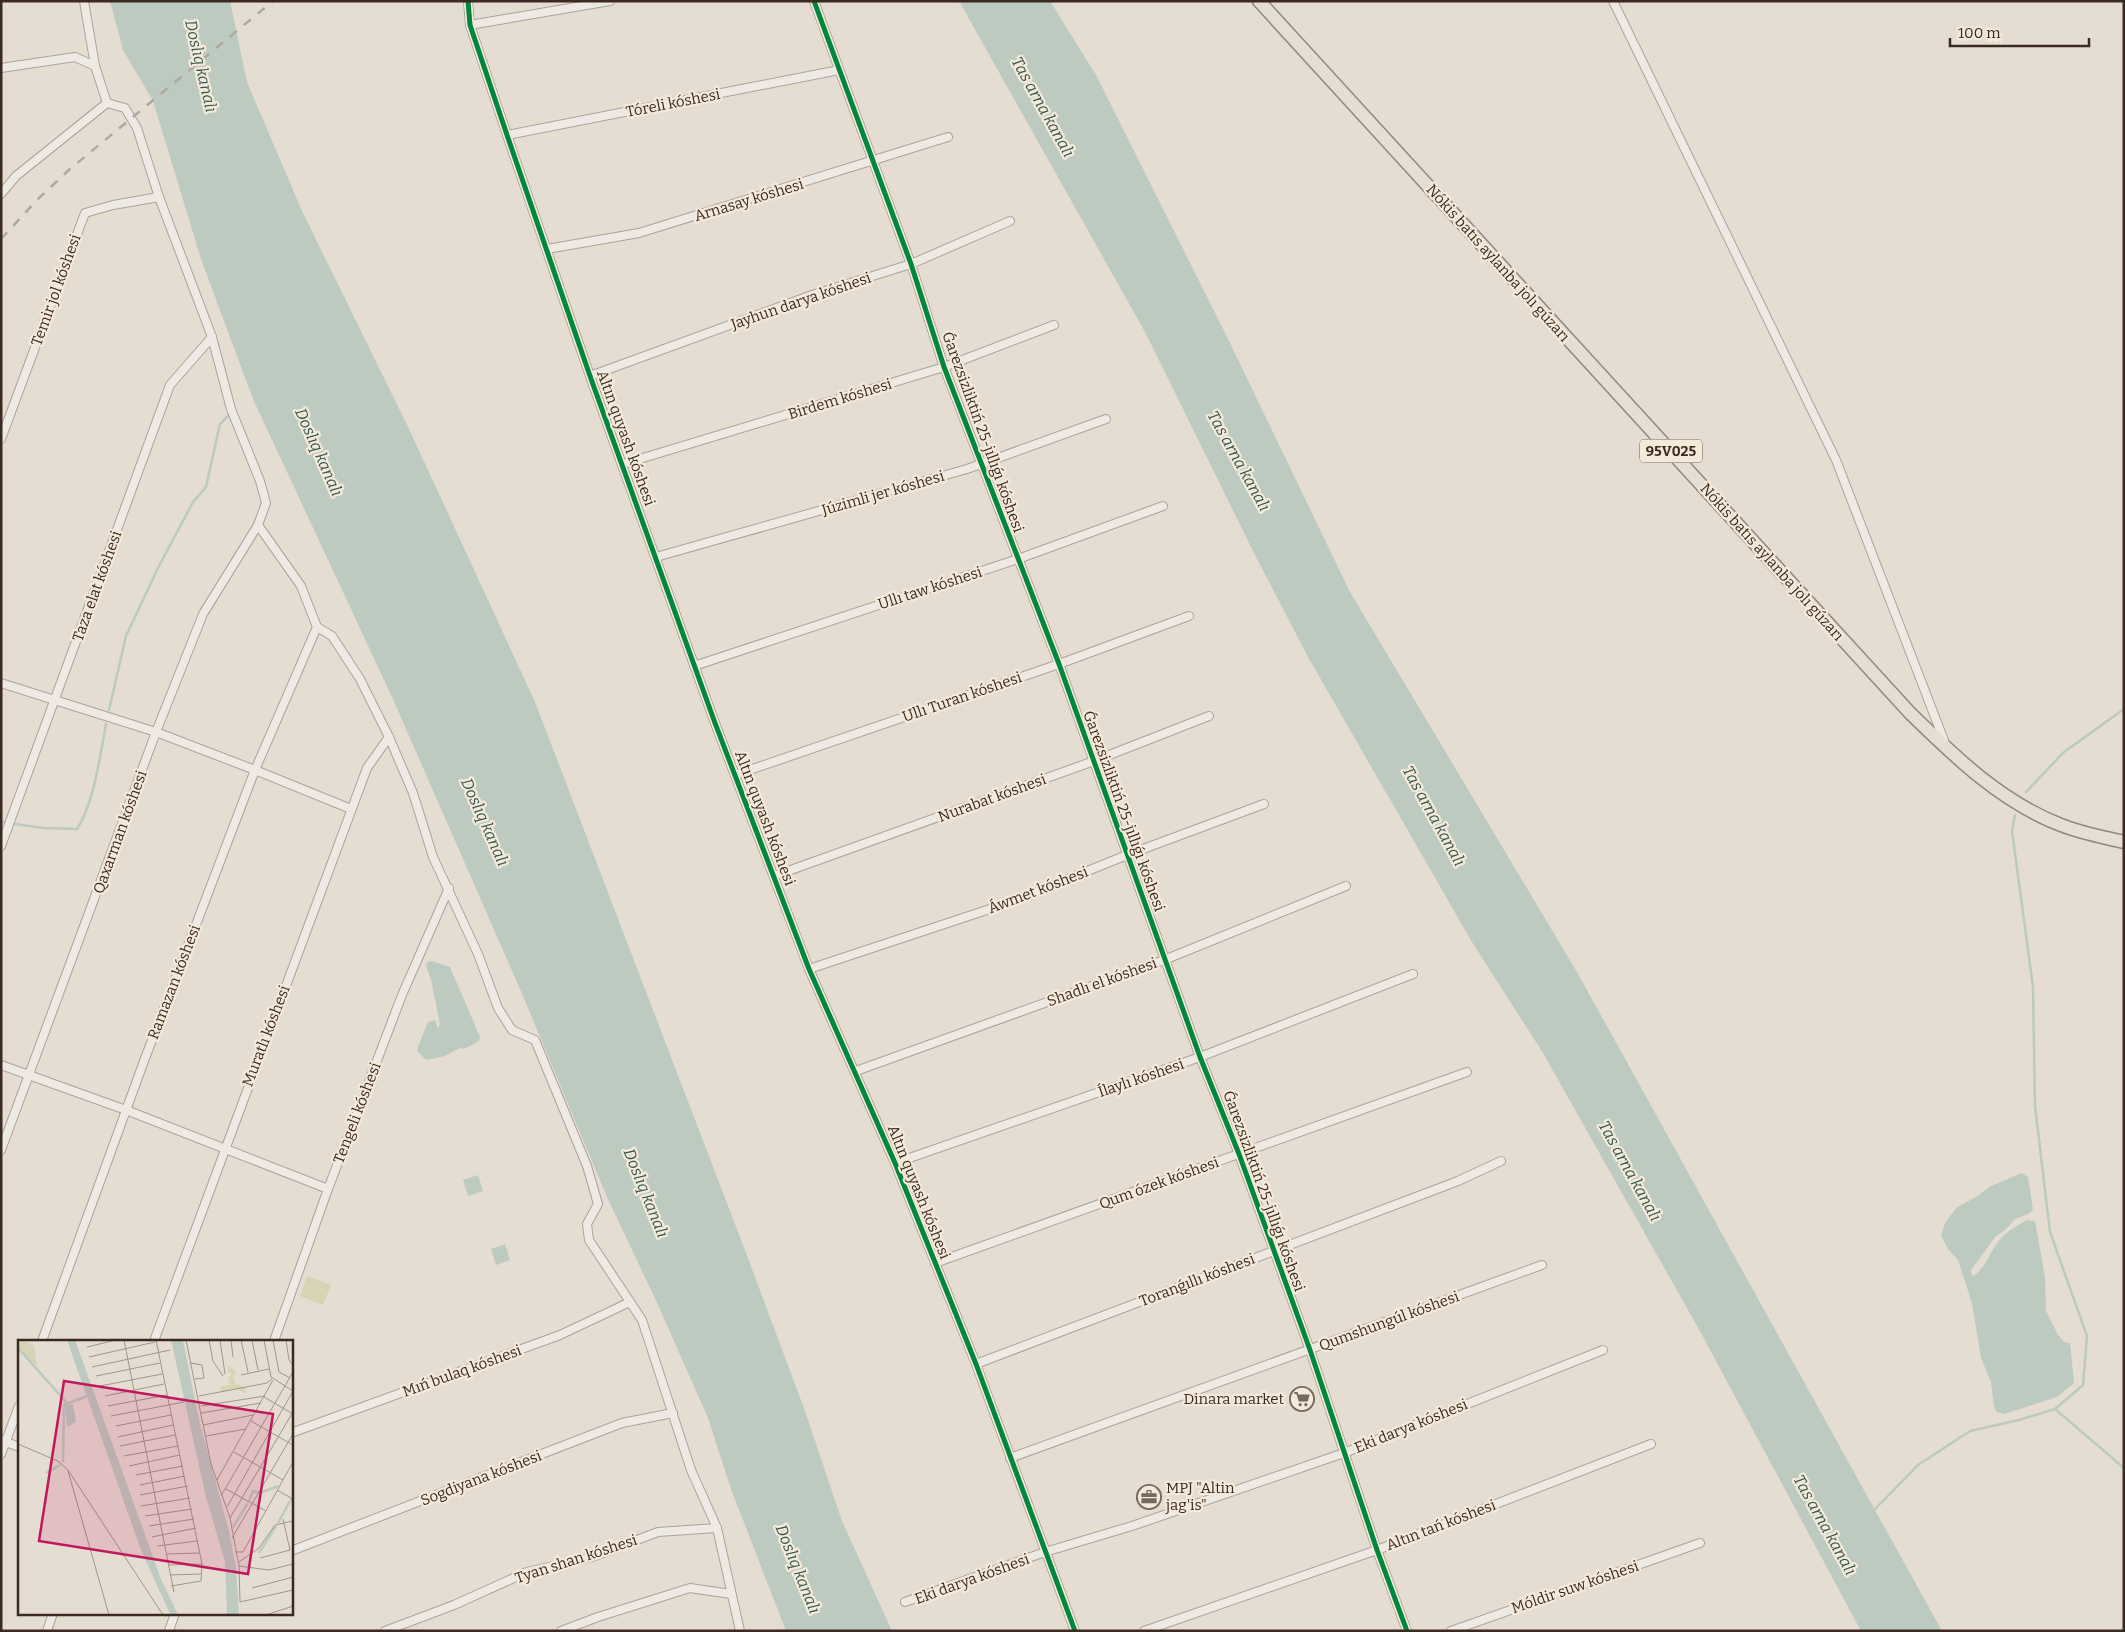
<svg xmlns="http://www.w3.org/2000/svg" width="2125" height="1632" viewBox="0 0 2125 1632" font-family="Bitter,serif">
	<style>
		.green { fill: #d7d3b5 }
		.water { fill: #bccabf }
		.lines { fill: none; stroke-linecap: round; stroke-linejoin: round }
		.stream { stroke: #bccabf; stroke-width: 2.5 }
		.minor-casing { stroke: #aba29a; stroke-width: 10 }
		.primary-casing { stroke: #918881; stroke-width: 15 }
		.minor { stroke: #eee9e3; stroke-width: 8 }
		.primary { stroke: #e5ded5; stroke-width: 12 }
		.rail { stroke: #aea8a2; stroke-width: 2.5; stroke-dasharray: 9 9; stroke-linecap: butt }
		.cycleway-casing { stroke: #f5e9d9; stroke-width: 8 }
		.cycleway { stroke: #00873e; stroke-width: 5 }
		.labels { text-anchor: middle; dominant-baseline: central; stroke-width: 4.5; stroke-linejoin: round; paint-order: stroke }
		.shield { fill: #f5e9d9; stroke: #726358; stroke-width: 1 }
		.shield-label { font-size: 14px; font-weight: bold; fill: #3a2a21 }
		.street-label { font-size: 15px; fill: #3a2a21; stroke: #f5e9d9 }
		.poi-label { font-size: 15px; fill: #3a2a21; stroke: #f5e9d9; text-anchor: end }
		.water-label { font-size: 16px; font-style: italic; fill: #315951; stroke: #f5e9d9 }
		.inset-river { fill: none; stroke: #bccabf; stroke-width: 2.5 }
		.inset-road { fill: none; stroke: #a1958b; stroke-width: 1 }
		.view { fill: #c2185b; fill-opacity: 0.15; stroke: #c2185b; stroke-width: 2.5 }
		.inset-edge { fill: none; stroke: #3a2a21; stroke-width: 2.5 }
	</style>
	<rect width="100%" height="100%" fill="#e5ddd2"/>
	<path class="green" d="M 307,1276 L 331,1285 L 323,1305 L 300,1296 Z"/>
	<g class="water">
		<path d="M 110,1 L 230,1 L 247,82 L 302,211 L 409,429 L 535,702 L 743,1245 L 805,1411 L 842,1521 L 892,1631 L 786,1631 L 731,1489 L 708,1418 L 659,1307 L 607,1197 L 523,996 L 392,697 L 253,399 L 201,259 L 153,101 L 123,50 Z"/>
		<path d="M 959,1 L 1050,1 L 1096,75 L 1228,339 L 1350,592 L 1577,972 L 1942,1631 L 1861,1631 L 1701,1333 L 1543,1053 L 1472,942 L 1308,657 L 1255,555 L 1145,332 Z"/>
		<path d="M 432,961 L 450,967 L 480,1037 L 479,1041 L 464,1049 L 460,1048 L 445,1056 L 426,1060 L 417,1051 L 418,1047 L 428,1022 L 435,1020 L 438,1029 L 440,1024 L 431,979 L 426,966 L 428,962 Z"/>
		<path d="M 2022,1173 L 2028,1177 L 2033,1210 L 2028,1214 L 2015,1219 L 2005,1230 L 1996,1236 L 1971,1270 L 1972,1276 C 1984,1272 1990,1252 1998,1242 C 2005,1232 2017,1226 2027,1220 L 2035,1221 L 2045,1277 L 2046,1311 L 2058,1335 L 2064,1342 L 2070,1343 L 2074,1383 L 2057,1397 L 2004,1414 L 1997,1412 L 1994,1407 L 1991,1382 L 1981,1358 L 1972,1303 L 1958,1260 L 1948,1249 L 1941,1236 L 1945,1223 L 1956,1208 L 1976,1197 L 1991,1186 Z"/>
		<path d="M 478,1175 L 483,1191 L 468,1196 L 463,1180 Z"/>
		<path d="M 505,1244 L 510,1260 L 496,1265 L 491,1249 Z"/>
	</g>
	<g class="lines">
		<g class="stream">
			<path d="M 109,710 L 126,636 L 158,568 L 193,502 L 206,487 L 220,424 L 231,413"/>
			<path d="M 2026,792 L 2064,752 L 2124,709"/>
			<path d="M 1,822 L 5,822"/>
			<path d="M 15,824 L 43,828 L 77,829 C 94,803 100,756 106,724"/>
			<path d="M 2055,1409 L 2124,1468"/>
			<path d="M 1875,1509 L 1918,1465 L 1970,1431 L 2019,1420 L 2055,1409 L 2083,1385 L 2087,1336 L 2050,1232 L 2035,1106 L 2033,987 L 2012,831 L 2015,815"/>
		</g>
		<defs>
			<g id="minor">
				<path d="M 84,1 L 95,66 L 107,103"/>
				<path d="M 468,1 L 470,25 L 507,135 L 590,376 L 715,723 L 809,969 L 895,1163 L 976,1364 L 1075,1631"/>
				<path d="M 814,1 L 911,264 L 944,367 L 1059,664 L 1200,1057 L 1239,1154 L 1310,1350 L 1377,1550 L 1407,1631"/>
				<path d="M 1613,1 L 1836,460 L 1945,743"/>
				<path d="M 470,25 L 610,1"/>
				<path d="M 1,68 L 75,57 L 95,66"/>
				<path d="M 107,103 L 125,108 L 137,128 L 159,197 L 212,337 L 231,409 L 260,481 L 266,503 L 258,525 L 301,586 L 317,627 L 332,636 L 360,679 L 389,737 L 413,793 L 433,857 L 478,954 L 498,1008 L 512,1030 L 535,1040 L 587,1166 L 598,1204 L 587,1224 L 589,1240 L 642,1320 L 691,1470 L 717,1528 L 740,1631"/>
				<path d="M 507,135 L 839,70"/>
				<path d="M 1,194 L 16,176 L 107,103"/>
				<path d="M 547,249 L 639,233 L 948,137"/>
				<path d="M 590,376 L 812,295 L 911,264 L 1010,221"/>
				<path d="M 1,439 L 85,213 L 113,205 L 159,197"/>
				<path d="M 623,464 L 944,367 L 1054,325"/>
				<path d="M 656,557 L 967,469 L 1106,419"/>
				<path d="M 694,666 L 1018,559 L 1163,506"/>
				<path d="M 1,683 L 156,732 L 255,770 L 351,809"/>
				<path d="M 735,775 L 1059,664 L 1189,616"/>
				<path d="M 1,846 L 170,385 L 212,337"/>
				<path d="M 774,876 L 1094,761 L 1209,716"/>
				<path d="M 809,969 L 1008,903 L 1127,855 L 1264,804"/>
				<path d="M 1,1065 L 126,1110 L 328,1189"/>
				<path d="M 856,1071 L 1164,960 L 1346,886"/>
				<path d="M 1,1150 L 156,732 L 203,614 L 258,525"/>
				<path d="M 895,1163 L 1200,1057 L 1413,974"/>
				<path d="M 935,1263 L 1467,1072"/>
				<path d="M 42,1341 L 144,1061 L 255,770 L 317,627"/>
				<path d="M 154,1341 L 367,768 L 389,737"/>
				<path d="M 274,1341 L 328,1189 L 402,995 L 449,888"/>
				<path d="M 976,1364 L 1458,1181 L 1501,1161"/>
				<path d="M 291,1433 L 560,1335 L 630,1302"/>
				<path d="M 1,1440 L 19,1447"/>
				<path d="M 1,1454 L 19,1406"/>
				<path d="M 1010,1458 L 1542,1265"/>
				<path d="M 291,1551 L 622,1423 L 673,1413"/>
				<path d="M 905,1602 L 1045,1552 L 1132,1526 L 1344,1453 L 1603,1350"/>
				<path d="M 47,1631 L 53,1613"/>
				<path d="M 169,1631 L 175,1613"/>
				<path d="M 385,1631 L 454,1605 L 527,1572 L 592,1557 L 658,1532 L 717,1528"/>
				<path d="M 561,1631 L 598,1617 L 690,1588 L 731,1594"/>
				<path d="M 1144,1631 L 1377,1550 L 1651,1444"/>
				<path d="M 1451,1631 L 1700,1543"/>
			</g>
			<path id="primary" d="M 1259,1 L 1910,713 C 1955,757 2001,802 2061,825 C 2081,833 2103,837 2124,842"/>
		</defs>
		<use href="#minor" class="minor-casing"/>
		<use href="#primary" class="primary-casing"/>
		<use href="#minor" class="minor"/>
		<use href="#primary" class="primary"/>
		<path class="rail" d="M 1,239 L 38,199 L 70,169 L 273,1"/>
		<defs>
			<g id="cycleway">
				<path d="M 468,1 L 470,25 L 507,135 L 590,376 L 715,723 L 809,969 L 895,1163 L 976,1364 L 1075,1631"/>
				<path d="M 814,1 L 911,264 L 944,367 L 1059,664 L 1200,1057 L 1239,1154 L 1310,1350 L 1377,1550 L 1407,1631"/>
			</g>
		</defs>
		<use href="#cycleway" class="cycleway-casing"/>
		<use href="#cycleway" class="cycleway"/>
	</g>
	<defs>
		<symbol id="supermarket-ring" viewBox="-11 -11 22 22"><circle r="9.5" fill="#f5e9d9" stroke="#76695f" stroke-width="1.5"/><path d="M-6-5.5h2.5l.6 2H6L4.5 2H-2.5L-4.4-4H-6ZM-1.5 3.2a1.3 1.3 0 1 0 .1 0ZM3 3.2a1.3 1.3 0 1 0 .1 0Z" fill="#76695f"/></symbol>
		<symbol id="office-ring" viewBox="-11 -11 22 22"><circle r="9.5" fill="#f5e9d9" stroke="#76695f" stroke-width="1.5"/><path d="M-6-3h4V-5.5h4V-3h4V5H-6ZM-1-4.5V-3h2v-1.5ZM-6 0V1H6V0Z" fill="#76695f"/></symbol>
	</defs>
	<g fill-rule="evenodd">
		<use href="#supermarket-ring" x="1288" y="1385" width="28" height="28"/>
		<use href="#office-ring" x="1135" y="1483" width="28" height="28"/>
	</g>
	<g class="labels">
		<rect class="shield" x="1640" y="439.5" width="62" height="23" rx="4"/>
		<g class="shield-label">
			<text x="1671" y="451">95V025</text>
		</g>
		<g class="street-label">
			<text transform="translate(673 103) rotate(-11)">Tóreli kóshesi</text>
			<text transform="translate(749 200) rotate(-17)">Arnasay kóshesi</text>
			<text transform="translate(1498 263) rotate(48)">Nókis batıs aylanba jolı gúzarı</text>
			<text transform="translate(56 290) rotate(-70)">Temir jol kóshesi</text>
			<text transform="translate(801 301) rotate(-19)">Jayhun darya kóshesi</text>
			<text transform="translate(840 399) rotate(-17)">Birdem kóshesi</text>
			<text transform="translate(983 432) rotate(70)">Ǵarezsizliktiń 25-jıllıǵı kóshesi</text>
			<text transform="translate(626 438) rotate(70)">Altın quyash kóshesi</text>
			<text transform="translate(883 493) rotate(-16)">Júzimli jer kóshesi</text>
			<text transform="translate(1772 562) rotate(48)">Nókis batıs aylanba jolı gúzarı</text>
			<text transform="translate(97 586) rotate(-70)">Taza elat kóshesi</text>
			<text transform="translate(930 588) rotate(-18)">Ullı taw kóshesi</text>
			<text transform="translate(962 697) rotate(-19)">Ullı Turan kóshesi</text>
			<text transform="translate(992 798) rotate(-20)">Nurabat kóshesi</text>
			<text transform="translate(1124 811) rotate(70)">Ǵarezsizliktiń 25-jıllıǵı kóshesi</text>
			<text transform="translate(765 818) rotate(69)">Altın quyash kóshesi</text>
			<text transform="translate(120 832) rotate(-70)">Qaxarman kóshesi</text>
			<text transform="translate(1038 890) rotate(-21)">Áwmet kóshesi</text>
			<text transform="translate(174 982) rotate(-69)">Ramazan kóshesi</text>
			<text transform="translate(1102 982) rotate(-20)">Shadlı el kóshesi</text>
			<text transform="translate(266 1036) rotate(-69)">Muratlı kóshesi</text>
			<text transform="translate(1141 1078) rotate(-19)">Ílaylı kóshesi</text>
			<text transform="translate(357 1113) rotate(-69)">Tengeli kóshesi</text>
			<text transform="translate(1159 1183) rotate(-20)">Qum ózek kóshesi</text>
			<text transform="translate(1264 1191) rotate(70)">Ǵarezsizliktiń 25-jıllıǵı kóshesi</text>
			<text transform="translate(919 1192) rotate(68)">Altın quyash kóshesi</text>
			<text transform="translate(1197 1280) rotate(-21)">Toranǵıllı kóshesi</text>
			<text transform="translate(1389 1321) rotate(-20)">Qumshungúl kóshesi</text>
			<text transform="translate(462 1371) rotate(-20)">Mıń bulaq kóshesi</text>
			<text transform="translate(1411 1426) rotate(-22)">Eki darya kóshesi</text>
			<text transform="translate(481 1478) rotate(-21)">Sogdiyana kóshesi</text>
			<text transform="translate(1441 1525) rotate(-21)">Altın tań kóshesi</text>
			<text transform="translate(576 1559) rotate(-18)">Tyan shan kóshesi</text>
			<text transform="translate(972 1579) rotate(-20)">Eki darya kóshesi</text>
			<text transform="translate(1575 1587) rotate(-19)">Móldir suw kóshesi</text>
		</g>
		<g class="poi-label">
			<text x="1284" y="1399">Dinara market</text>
			<text x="1166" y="1488" text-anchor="start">MPJ "Altin<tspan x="1166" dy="17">jag'is"</tspan></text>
		</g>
		<g class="water-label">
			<text transform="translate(201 66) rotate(77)">Doslıq kanalı</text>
			<text transform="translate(1043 107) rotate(61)">Tas arna kanalı</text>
			<text transform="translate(319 452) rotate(66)">Doslıq kanalı</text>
			<text transform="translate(1239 461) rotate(61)">Tas arna kanalı</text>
			<text transform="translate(1434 816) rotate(61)">Tas arna kanalı</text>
			<text transform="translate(485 822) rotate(66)">Doslıq kanalı</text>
			<text transform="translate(1630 1171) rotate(61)">Tas arna kanalı</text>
			<text transform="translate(646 1193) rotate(68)">Doslıq kanalı</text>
			<text transform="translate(1825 1525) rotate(61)">Tas arna kanalı</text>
			<text transform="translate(798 1569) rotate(68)">Doslıq kanalı</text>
		</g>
	</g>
	<g transform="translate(18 1340)">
		<rect width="275" height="275" fill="#e5ddd2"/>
		<path d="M 4,0 L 16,6 L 19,27 L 0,7 ZM 210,25 L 219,33 L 215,35 L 217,43 L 226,47 L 228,53 L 218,49 L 202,52 L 203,46 L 213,45 L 210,42 L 213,33 L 210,32 Z" fill="#d7d3b5"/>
		<path d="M 49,0 L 57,0 L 143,239 L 160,275 L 153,275 L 148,265 L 123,210 ZM 153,0 L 165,1 L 182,84 L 211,191 L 218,227 L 221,275 L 209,275 L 207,222 L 188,157 ZM 55,64 L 58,82 L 49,87 L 47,66 Z" fill="#bccabf"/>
		<path class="inset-river" d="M 0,8 L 49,63M 45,122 L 46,65 L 69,56M 28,133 L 42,125M 242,153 L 260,146M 231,161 L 235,151 L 241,153M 260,183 L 272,161M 215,187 L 230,163M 241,213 L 258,186"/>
		<path class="inset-road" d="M 106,0 L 156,252M 138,0 L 184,224 L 183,241 L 153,246M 168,0 L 193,124 L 212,178 L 221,226 L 222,262 L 275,250M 191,0 L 195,21 L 205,36M 202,0 L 207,34M 213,0 L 215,17M 223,0 L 230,32M 234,0 L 240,30M 246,0 L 253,37 L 275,51M 255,0 L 261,32 L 272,38M 268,0 L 271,20 L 275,25M 69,7 L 98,0M 71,17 L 137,2M 173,23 L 184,25 L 186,38 L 177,39M 74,27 L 152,10M 223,35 L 251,29M 78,36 L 142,23M 82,46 L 144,34M 87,56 L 146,44M 181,56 L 249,43 L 254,39M 246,57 L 275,74M 90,66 L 149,55M 183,66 L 247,56M 183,73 L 243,63M 93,76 L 166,62M 233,81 L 275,105M 185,85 L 235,75M 98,86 L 153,75M 188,96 L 228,89M 100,97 L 155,85M 0,104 L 40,121 L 50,130 L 145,275M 102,106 L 157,95M 216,112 L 265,140M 106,116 L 160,106M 111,126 L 162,115M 50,131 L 91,275M 118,135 L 165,126M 199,140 L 255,40M 122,145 L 167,136M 208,149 L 248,171M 259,150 L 273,158 L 275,163M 122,155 L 170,146M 203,156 L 275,32M 123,166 L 172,158M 209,167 L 275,51M 127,176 L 174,169M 212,178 L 275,72M 131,186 L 176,179M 134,197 L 178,188M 214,198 L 275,94M 139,206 L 179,201M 217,212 L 225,212 L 275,122M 148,214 L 182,213M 242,218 L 272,210 L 265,179M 221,222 L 241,208 L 257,185 L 275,181M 150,225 L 184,224M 221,226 L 251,230 L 275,224M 152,235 L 183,234M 234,248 L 275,237M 248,275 L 275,266"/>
		<path class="view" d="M 46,41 L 255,74 L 230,234 L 21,201 Z"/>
		<rect width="275" height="275" class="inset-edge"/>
	</g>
	<rect width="2125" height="1632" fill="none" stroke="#3a2a21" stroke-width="5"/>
	<path d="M1950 38v8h139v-8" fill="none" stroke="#3a2a21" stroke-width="2.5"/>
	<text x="1958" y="38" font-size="15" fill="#3a2a21" stroke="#f5e9d9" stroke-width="4" paint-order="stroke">100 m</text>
</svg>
